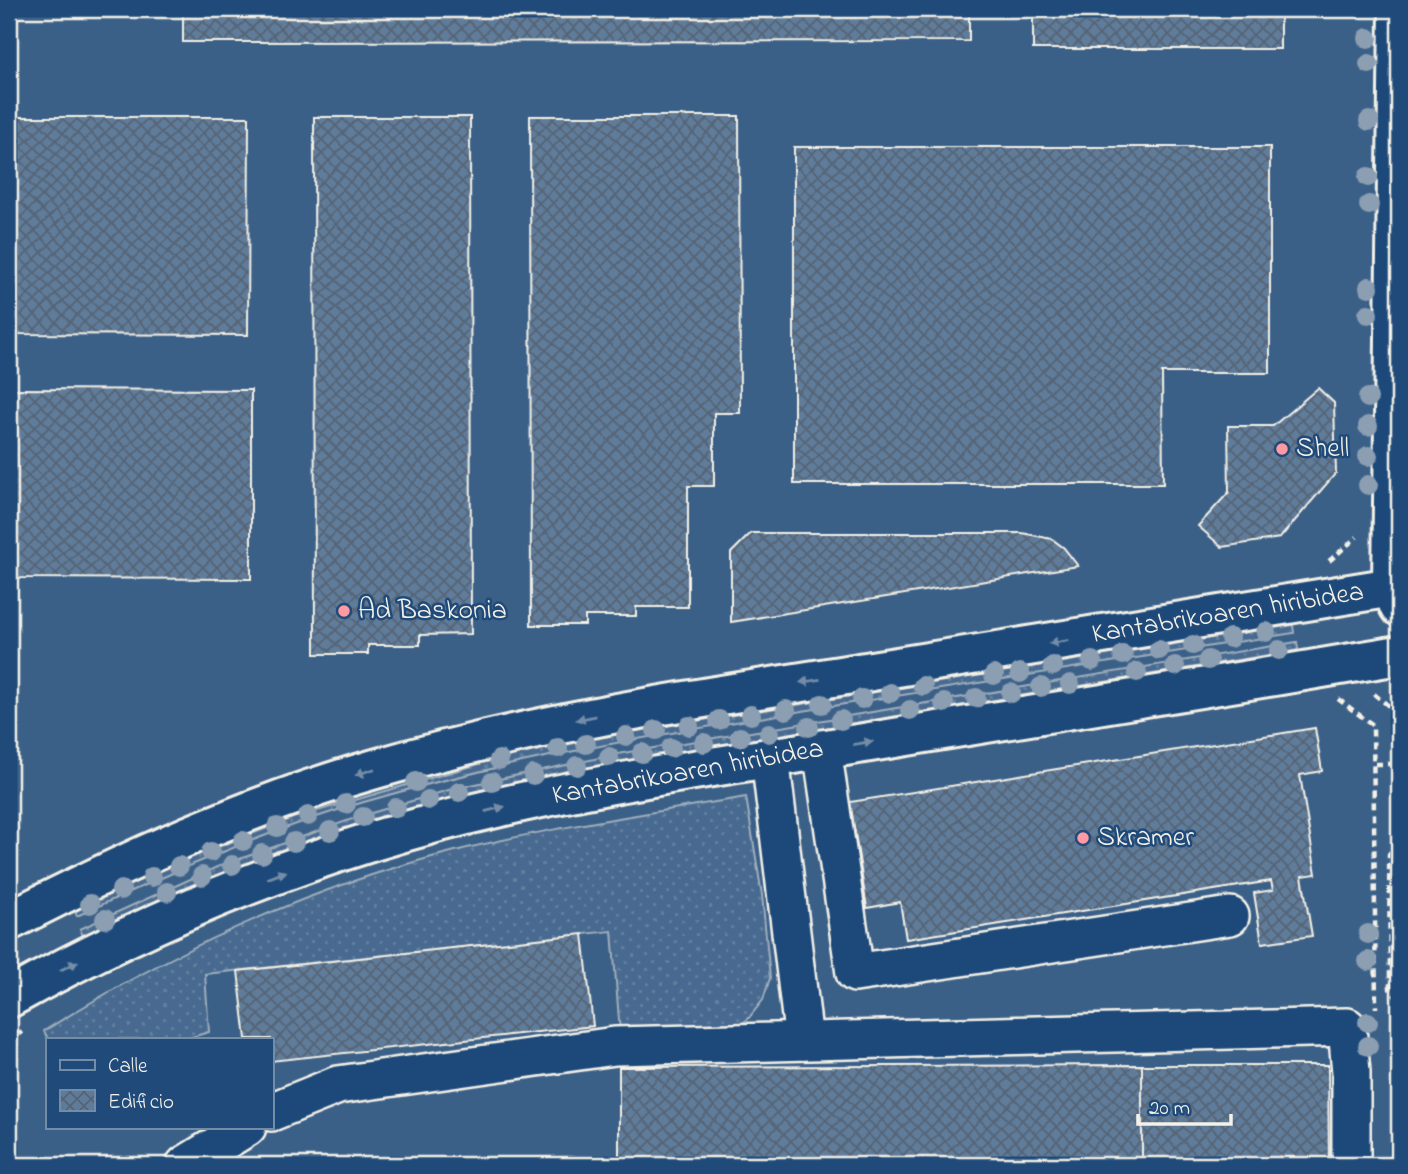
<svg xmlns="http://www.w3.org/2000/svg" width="1408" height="1174" viewBox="0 0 1408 1174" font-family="'Indie Flower',sans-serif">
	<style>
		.built { fill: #3b6088; fill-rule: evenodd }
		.grass { fill: url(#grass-dots); stroke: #9eaebc; stroke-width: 2 }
		.building { fill: url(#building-cross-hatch); stroke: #f4f1e8; stroke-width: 2 }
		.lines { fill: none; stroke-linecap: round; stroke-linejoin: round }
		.minor-casing { stroke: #f4f1e8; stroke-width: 42 }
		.major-casing { stroke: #f4f1e8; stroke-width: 44 }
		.path { stroke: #f4f1e8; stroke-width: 4.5; stroke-dasharray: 7 5; stroke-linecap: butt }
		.minor { stroke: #1f4a7a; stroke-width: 37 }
		.major { stroke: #1f4a7a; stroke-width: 38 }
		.tree { fill: #8c9fb2 }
		.oneway { fill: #748da6 }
		.poi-dot { fill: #ff9aa2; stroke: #1f4a7a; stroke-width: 2.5 }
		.labels { text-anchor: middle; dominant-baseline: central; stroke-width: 5; stroke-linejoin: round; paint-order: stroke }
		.poi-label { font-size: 28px; fill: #f4f1e8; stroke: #1f4a7a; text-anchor: start }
		.street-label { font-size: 28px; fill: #f4f1e8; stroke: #1f4a7a }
	</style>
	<defs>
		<pattern id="grass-dots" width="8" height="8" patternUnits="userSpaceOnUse" patternTransform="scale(1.75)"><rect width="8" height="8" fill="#496b90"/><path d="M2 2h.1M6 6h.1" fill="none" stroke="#6481a0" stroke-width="1.8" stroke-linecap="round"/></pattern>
		<pattern id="building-cross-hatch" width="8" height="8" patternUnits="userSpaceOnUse" patternTransform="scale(1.75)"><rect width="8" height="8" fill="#5e7b9a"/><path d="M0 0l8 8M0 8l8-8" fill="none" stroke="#556474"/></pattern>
	</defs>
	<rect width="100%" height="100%" fill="#2c5481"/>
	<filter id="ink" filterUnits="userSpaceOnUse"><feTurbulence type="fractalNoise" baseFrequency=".0143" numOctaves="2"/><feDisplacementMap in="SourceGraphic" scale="14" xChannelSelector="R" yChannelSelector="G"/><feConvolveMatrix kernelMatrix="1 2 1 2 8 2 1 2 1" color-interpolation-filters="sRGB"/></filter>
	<g filter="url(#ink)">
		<path class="built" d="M 9,9 L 1399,9 L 1399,1165 L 9,1165 ZM 47,1039 L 271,1039 L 271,1127 L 47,1127 Z"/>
		<g class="grass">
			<path d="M 1293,625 L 1294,633 C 1142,657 991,681 839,705 C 679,731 520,756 364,802 C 266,831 170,873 77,916 L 74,910 L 172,865 L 293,818 L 496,759 L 634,731 Z"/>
			<path d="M 1297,642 L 1298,650 C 1136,677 975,703 813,730 C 664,754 514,777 369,821 C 271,852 176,893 83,936 L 80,929 L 217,867 L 358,817 L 452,789 L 623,753 Z"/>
			<path d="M 746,797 L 762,895 L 770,978 L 763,1000 L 748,1019 L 730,1032 L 620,1033 L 612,931 L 205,974 L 209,1032 L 185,1039 L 48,1039 L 44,1031 C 171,951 313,886 459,850 C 553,827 650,813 746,797 Z"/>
		</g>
		<g class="building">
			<path d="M 183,9 L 969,9 L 969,41 L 183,42 Z"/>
			<rect x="1033" y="9" width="247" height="40"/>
			<path d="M 530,116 L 739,116 L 740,413 L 714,413 L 714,486 L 688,486 L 688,607 L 636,607 L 636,616 L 585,616 L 585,625 L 531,625 Z"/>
			<path d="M 9,117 L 249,117 L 248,335 L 9,334 Z"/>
			<path d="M 314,117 L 470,117 L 471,634 L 420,635 L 420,645 L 368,645 L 368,654 L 315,654 Z"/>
			<path d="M 794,147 L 1270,147 L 1270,373 L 1162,373 L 1163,484 L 794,484 Z"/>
			<path d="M 1318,388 L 1334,403 L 1336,473 L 1280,538 L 1222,547 L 1198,526 L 1229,492 L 1228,426 L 1273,426 Z"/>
			<path d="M 9,389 L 251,390 L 251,579 L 9,578 Z"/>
			<path d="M 751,533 L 1022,533 L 1052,539 L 1064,548 L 1078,566 L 731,622 L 731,553 Z"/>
			<path d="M 1315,728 L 1322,771 L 1300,775 L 1316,874 L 1302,876 L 1312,936 L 1262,943 L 1254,893 L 1273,890 L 1271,881 L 906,939 L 900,902 L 867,908 L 850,802 Z"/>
			<path d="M 583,934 L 593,1026 L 271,1061 L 271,1039 L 246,1039 L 238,971 Z"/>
			<path d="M 1142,1065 L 1142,1165 L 608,1165 L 619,1165 L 619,1067 Z"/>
			<path d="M 1142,1065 L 1328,1065 L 1329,1165 L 1142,1165 Z"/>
		</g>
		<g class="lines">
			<defs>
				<g id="minor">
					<path d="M 822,749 L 855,973 L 1230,916"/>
					<path d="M 770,757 L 804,1041"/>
					<path d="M 271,1112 L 338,1085 L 615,1046 L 1347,1027 L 1351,1072 L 1351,1165"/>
					<path d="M 185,1165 L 247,1127"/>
				</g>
				<g id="major">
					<path d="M 1399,9 L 1392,587 L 1399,606"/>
					<path d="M 9,921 C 126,861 248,805 375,769 C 540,721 709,697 878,670 C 1052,643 1226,613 1399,586"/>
					<path d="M 9,998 C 161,913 329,846 500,807 C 622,779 747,762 870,742 C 1047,713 1223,685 1399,655"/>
				</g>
			</defs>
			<use href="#minor" class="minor-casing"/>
			<use href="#major" class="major-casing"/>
			<g class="path">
				<path d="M 1329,561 L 1357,537"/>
				<path d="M 1374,694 L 1390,707 L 1399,721"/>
				<path d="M 1338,699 L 1373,725 L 1376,1008"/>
				<path d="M 1375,764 L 1399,764"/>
				<path d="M 1399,843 L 1389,854 L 1390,989 L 1399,1001"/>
				<path d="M 9,1041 L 22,1032"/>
			</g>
			<use href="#minor" class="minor"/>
			<use href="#major" class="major"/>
		</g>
		<g class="tree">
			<circle cx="1368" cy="38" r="10"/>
			<circle cx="1369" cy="64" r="10"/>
			<circle cx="1369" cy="121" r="10"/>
			<circle cx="1368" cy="177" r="10"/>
			<circle cx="1369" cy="205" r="10"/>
			<circle cx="1369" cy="287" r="10"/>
			<circle cx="1368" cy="314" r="10"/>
			<circle cx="1368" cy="398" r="10"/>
			<circle cx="1368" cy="426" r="10"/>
			<circle cx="1368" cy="456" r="10"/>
			<circle cx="1368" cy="485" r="10"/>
			<circle cx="1266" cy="632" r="10"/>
			<circle cx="1230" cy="638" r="10"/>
			<circle cx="1193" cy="645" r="10"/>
			<circle cx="1159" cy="650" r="10"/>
			<circle cx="1279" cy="650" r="10"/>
			<circle cx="1123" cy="655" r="10"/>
			<circle cx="1208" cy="660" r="10"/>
			<circle cx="1092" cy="661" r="10"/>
			<circle cx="1053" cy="666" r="10"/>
			<circle cx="1175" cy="666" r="10"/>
			<circle cx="1137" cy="672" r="10"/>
			<circle cx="1020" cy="673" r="10"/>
			<circle cx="994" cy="675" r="10"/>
			<circle cx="1070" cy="684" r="10"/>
			<circle cx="923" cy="686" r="10"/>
			<circle cx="1041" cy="687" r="10"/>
			<circle cx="890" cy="693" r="10"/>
			<circle cx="1011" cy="693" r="10"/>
			<circle cx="976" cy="698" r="10"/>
			<circle cx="862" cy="699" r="10"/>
			<circle cx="944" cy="703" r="10"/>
			<circle cx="822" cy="704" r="10"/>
			<circle cx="786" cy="710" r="10"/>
			<circle cx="910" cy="710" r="10"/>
			<circle cx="751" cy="715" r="10"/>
			<circle cx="719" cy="720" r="10"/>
			<circle cx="841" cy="720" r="10"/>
			<circle cx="689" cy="726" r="10"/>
			<circle cx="809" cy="727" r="10"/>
			<circle cx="656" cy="730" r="10"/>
			<circle cx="769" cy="733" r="10"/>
			<circle cx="626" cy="736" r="10"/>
			<circle cx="740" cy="737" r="10"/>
			<circle cx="704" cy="743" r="10"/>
			<circle cx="586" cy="744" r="10"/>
			<circle cx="558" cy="748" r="10"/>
			<circle cx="671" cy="748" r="10"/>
			<circle cx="642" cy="753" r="10"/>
			<circle cx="609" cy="757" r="10"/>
			<circle cx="499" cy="760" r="10"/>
			<circle cx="577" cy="766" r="10"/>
			<circle cx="533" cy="775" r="10"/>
			<circle cx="416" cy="782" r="10"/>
			<circle cx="492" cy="782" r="10"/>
			<circle cx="459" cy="792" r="10"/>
			<circle cx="428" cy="800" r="10"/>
			<circle cx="346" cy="804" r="10"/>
			<circle cx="396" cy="808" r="10"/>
			<circle cx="308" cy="816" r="10"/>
			<circle cx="363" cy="817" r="10"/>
			<circle cx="277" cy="827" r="10"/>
			<circle cx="330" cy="831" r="10"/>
			<circle cx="243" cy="841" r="10"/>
			<circle cx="294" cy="842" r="10"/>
			<circle cx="211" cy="852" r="10"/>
			<circle cx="262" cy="854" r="10"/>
			<circle cx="232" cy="865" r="10"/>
			<circle cx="179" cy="866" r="10"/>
			<circle cx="202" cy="876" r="10"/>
			<circle cx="152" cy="877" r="10"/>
			<circle cx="121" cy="890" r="10"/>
			<circle cx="167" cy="892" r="10"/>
			<circle cx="90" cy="904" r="10"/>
			<circle cx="105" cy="919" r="10"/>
			<circle cx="1368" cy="934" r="10"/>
			<circle cx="1368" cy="961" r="10"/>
			<circle cx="1368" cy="1022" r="10"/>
			<circle cx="1368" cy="1046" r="10"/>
		</g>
		<defs><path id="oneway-solid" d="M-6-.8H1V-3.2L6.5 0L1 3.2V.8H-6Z" transform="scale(1.75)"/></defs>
		<g class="oneway">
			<use href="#oneway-solid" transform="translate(1059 642) rotate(171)"/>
			<use href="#oneway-solid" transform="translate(810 681) rotate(171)"/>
			<use href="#oneway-solid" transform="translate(586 718) rotate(168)"/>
			<use href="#oneway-solid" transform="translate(863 743) rotate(-9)"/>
			<use href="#oneway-solid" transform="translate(365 772) rotate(162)"/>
			<use href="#oneway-solid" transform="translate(495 809) rotate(-14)"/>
			<use href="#oneway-solid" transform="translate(277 875) rotate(-21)"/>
			<use href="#oneway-solid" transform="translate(69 966) rotate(-26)"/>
		</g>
	</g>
	<g class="poi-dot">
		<circle cx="1282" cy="449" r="7"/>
		<circle cx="344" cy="611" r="7"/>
		<circle cx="1083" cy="838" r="7"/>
	</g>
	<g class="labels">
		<g class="poi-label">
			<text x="1296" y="449">Shell</text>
			<text x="358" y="611">Ad Baskonia</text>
			<text x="1097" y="838">Skramer</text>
		</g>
		<g class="street-label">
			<text transform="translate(1228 614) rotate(-9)">Kantabrikoaren hiribidea</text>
			<text transform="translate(688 773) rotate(-10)">Kantabrikoaren hiribidea</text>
		</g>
	</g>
	<rect width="1408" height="1174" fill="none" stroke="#1f4a7a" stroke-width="35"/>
	<rect x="18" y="18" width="1373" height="1139" fill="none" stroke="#f4f1e8" stroke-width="2.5" filter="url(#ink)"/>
	<rect x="46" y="1038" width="228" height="91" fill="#1f4a7a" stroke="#748da6" stroke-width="2"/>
	<rect x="60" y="1060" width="35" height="10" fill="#1f4a7a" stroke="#748da6" stroke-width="2"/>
	<text x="108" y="1072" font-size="21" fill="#f4f1e8">Calle</text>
	<rect x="60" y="1090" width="35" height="21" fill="url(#building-cross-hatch)" stroke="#748da6" stroke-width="2"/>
	<text x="108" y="1108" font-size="21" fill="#f4f1e8">Edificio</text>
	<path d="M1138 1114v10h93v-10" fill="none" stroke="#f4f1e8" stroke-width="3.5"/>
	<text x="1149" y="1114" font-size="21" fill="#f4f1e8" stroke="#1f4a7a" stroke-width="5" paint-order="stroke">20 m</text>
</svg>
